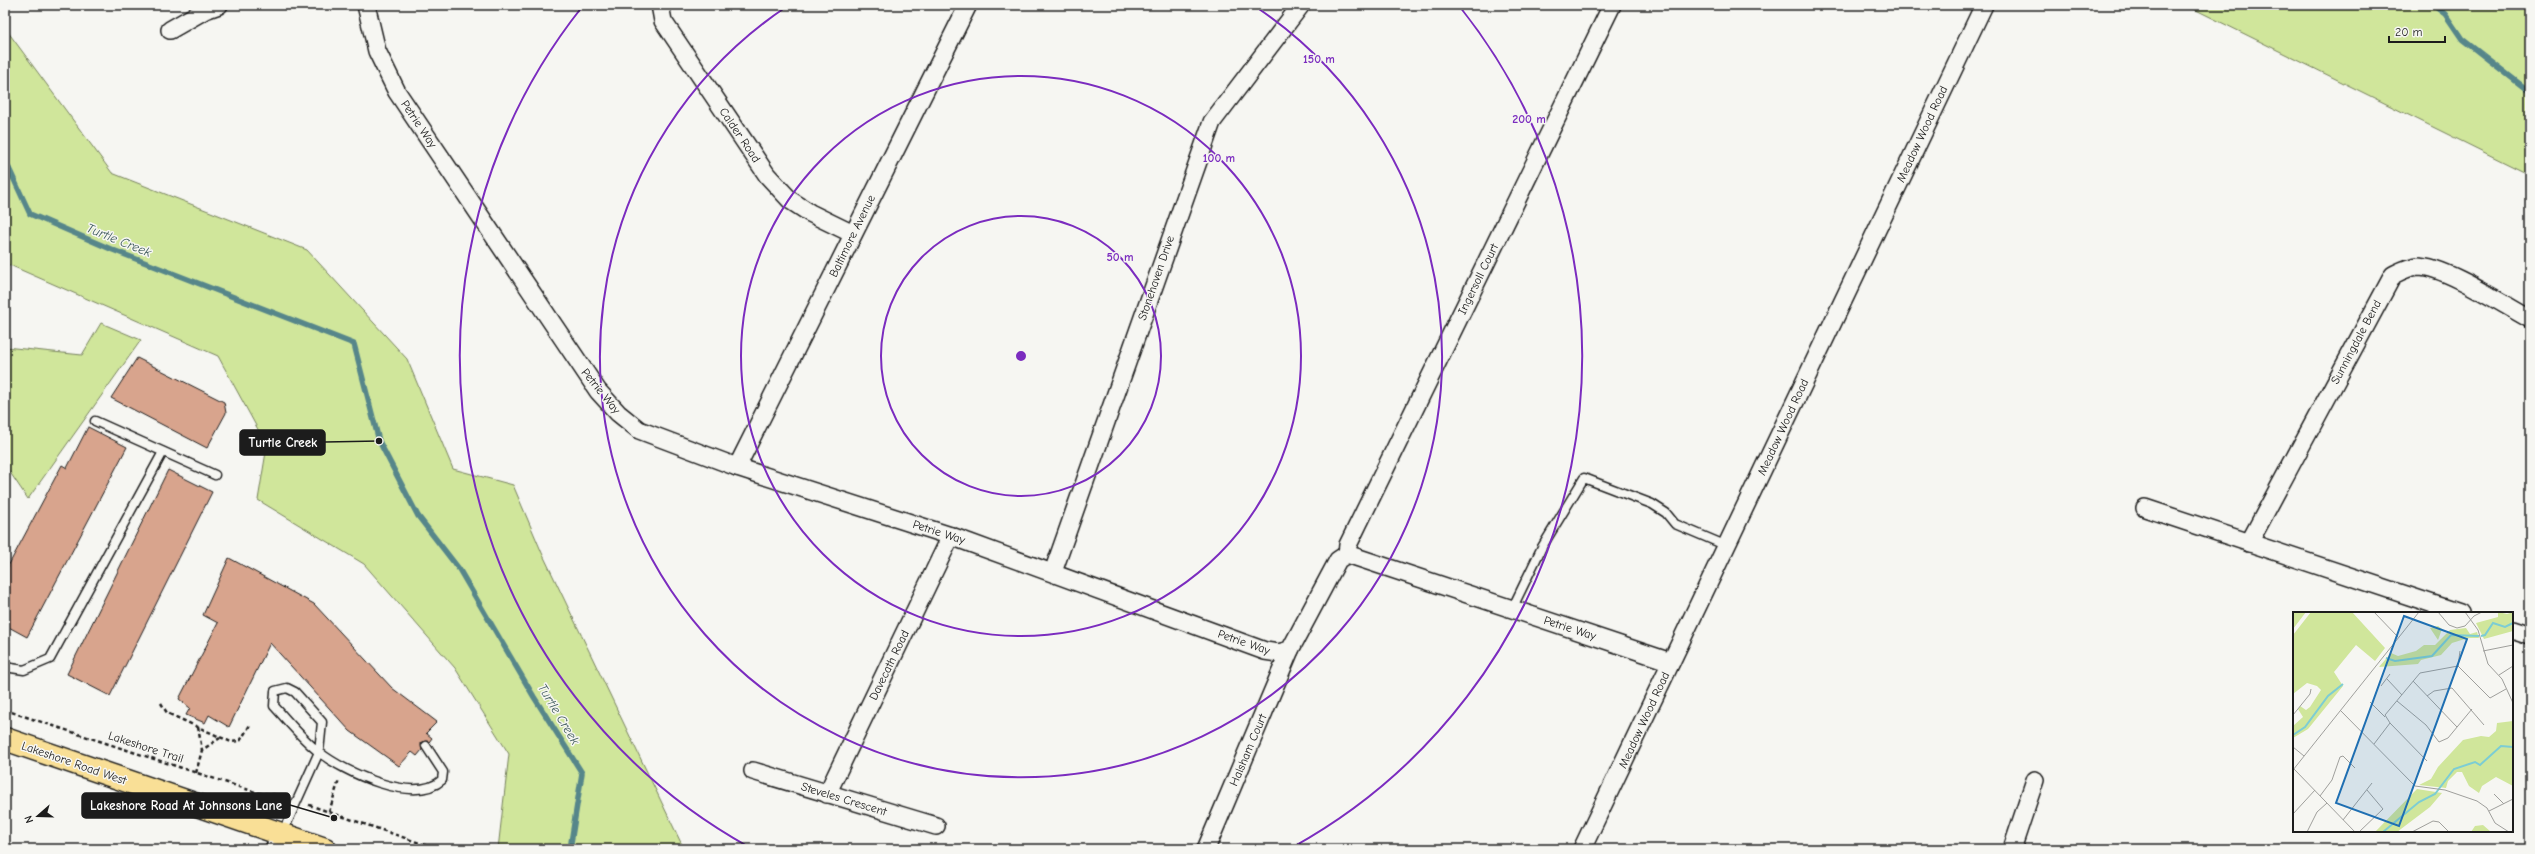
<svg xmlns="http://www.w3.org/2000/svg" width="2535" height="854" viewBox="0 0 2535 854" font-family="'Comic Neue',sans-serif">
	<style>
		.green { fill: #d0e69b; stroke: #76815c }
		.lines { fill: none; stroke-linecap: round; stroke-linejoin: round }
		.stream { stroke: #56868a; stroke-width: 5.5 }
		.building { fill: #d8a48d; stroke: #1c1c1c }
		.service-casing { stroke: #1c1c1c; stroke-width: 11 }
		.minor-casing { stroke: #1c1c1c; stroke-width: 20 }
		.primary-casing { stroke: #1c1c1c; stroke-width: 25 }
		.path { stroke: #1c1c1c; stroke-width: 2.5; stroke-dasharray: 4 3; stroke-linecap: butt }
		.service { stroke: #f6f6f2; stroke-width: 8 }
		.minor { stroke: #f6f6f2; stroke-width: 17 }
		.primary { stroke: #f9df96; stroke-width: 22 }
		.ring { fill: none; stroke: #7b2cbf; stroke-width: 2 }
		.labels { text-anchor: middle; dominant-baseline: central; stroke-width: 3; stroke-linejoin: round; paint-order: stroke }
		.street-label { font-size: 12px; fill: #1c1c1c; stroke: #f6f6f2 }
		.water-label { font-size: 13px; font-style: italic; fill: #3e5a5c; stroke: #f6f6f2 }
		.inset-river { fill: none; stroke: #7ccdd4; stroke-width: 2 }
		.inset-road { fill: none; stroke: #9f9f9c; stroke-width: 1 }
		.view { fill: #1f6fb2; fill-opacity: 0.15; stroke: #1f6fb2; stroke-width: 2 }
		.inset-edge { fill: none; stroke: #1c1c1c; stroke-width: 2 }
		.centre { fill: #7b2cbf; stroke: #f6f6f2; stroke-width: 2 }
		.ring-label { font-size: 12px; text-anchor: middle; font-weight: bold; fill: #7b2cbf; stroke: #f6f6f2; stroke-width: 3; stroke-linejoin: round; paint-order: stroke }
		.leader { fill: none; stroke: #1c1c1c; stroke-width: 1.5 }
		.callout-dot { fill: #1c1c1c; stroke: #f6f6f2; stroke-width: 1.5 }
		.callout { fill: #1c1c1c; stroke: #1c1c1c; stroke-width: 1.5 }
		.callout-label { font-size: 13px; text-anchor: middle; font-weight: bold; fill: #fff }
	</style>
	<rect width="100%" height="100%" fill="#f6f6f2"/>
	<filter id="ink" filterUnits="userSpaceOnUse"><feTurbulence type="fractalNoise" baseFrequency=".025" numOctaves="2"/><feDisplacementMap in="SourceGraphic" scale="8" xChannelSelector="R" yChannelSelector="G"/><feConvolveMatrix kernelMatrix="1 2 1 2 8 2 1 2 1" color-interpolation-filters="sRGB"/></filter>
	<g filter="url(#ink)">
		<g class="green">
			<path d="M 2186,5 L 2530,5 L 2530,175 Z"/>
			<path d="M 5,28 L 112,173 L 307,250 L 407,359 L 453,469 L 513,485 L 542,553 L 684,849 L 498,849 L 509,754 L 455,668 L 364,564 L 258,500 L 267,446 L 218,356 L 5,263 Z"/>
			<path d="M 101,323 L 141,340 L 28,499 L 5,465 L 5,347 L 82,355 Z"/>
		</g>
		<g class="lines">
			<g class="stream">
				<path d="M 2433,5 L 2445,14 L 2462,39 L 2530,92"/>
				<path d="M 5,160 L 30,214 L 113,250 L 354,344 L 379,441 L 418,516 L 459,569 L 534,697 L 582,773 L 570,849"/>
			</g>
		</g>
		<g class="building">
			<path d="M 137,358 L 224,402 L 226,413 L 207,448 L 111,398 Z"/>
			<path d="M 88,427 L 127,447 L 27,637 L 5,625 L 5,572 L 62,465 L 67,468 Z"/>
			<path d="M 168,470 L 212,492 L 110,696 L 67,674 Z"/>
			<path d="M 229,558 L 314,604 L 392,688 L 437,722 L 426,733 L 432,738 L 429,742 L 425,741 L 421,743 L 422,750 L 417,756 L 412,752 L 399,766 L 350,731 L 270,643 L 229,727 L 209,715 L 205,723 L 186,715 L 190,708 L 179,699 L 218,623 L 203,615 Z"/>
		</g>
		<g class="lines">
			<defs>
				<g id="service">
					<path d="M 95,421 L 215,475"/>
					<path d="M 1512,609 L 1542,547 L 1584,478 L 1652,504 L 1666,513 L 1675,524 L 1727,546"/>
					<path d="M 5,667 L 24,670 L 50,659 L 163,452"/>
					<path d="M 282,834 L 319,752 L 322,722 L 295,692 L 287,688 L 275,691 L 274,706 C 288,721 302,739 319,752 C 344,772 414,805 442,780 L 443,772 L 426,746"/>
				</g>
				<g id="minor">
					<path d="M 366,5 L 377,51 L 397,92 L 598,391 L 618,413 L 639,430 L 737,467 L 951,536 L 1265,651 L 1278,653 L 1290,650 L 1338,560 L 1347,554 L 1671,662"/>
					<path d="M 660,5 L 663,21 L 767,175 L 790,200 L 810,213 L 853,234"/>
					<path d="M 170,30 L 205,10 L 219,5"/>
					<path d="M 737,467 L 968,5"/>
					<path d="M 2145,508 L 2460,613"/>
					<path d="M 2249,543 L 2393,275 C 2401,271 2408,267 2418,266 C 2445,266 2504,305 2530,319"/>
					<path d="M 1347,554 L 1348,545 L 1612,5"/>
					<path d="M 1053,572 L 1212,122 L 1301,5"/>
					<path d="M 2512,630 L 2530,636"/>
					<path d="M 753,771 L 936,826"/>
					<path d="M 827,794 L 951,536"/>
					<path d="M 274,849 L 281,834"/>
					<path d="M 1206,849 L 1290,650"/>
					<path d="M 1582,849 L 1984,5"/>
					<path d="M 2012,849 L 2035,780"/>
				</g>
				<path id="primary" d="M 5,739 L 325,849"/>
			</defs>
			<use href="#service" class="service-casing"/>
			<use href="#minor" class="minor-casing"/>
			<use href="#primary" class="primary-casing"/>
			<g class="path">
				<path d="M 161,703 L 167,713 L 231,742 L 240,741 L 250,725"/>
				<path d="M 5,710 L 258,793 L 286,796"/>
				<path d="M 198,727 L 202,750"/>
				<path d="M 196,773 L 202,750 L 220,738"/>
				<path d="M 309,805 L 437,849"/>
				<path d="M 329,812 L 339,780"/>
			</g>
			<use href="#service" class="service"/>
			<use href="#minor" class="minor"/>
			<use href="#primary" class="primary"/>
		</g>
	</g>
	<g class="ring">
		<circle cx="1021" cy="356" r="140"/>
		<circle cx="1021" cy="356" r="280"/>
		<path d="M1256 7A421 421 0 1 1 786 7"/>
		<path d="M749 847A561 561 0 0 1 582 7M1460 7A561 561 0 0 1 1293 847"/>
	</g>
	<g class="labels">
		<g class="street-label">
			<text transform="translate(419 124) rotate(56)">Petrie Way</text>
			<text transform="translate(1922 134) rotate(-65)">Meadow Wood Road</text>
			<text transform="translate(740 135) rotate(56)">Calder Road</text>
			<text transform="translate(852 236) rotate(-64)">Baltimore Avenue</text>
			<text transform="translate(1156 278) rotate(-71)">Stonehaven Drive</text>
			<text transform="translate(1478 279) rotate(-64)">Ingersoll Court</text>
			<text transform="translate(2356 342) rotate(-62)">Sunningdale Bend</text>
			<text transform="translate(601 391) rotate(51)">Petrie Way</text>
			<text transform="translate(1783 427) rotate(-65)">Meadow Wood Road</text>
			<text transform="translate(939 532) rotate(18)">Petrie Way</text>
			<text transform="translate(1570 628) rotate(18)">Petrie Way</text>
			<text transform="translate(1244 642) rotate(19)">Petrie Way</text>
			<text transform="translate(889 665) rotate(-64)">Davecath Road</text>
			<text transform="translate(1644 720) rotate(-65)">Meadow Wood Road</text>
			<text transform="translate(146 747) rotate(18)">Lakeshore Trail</text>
			<text transform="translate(1248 750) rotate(-67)">Halsham Court</text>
			<text transform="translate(74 763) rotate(19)">Lakeshore Road West</text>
			<text transform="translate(844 799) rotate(17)">Steveles Crescent</text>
		</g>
		<g class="water-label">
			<text transform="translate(119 240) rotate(22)">Turtle Creek</text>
			<text transform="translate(559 714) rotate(59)">Turtle Creek</text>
		</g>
	</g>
	<g transform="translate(2293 612)">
		<rect width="220" height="220" fill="#f6f6f2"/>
		<path d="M 0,0 L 13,0 L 0,17 ZM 18,0 L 59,0 L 92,36 L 82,49 L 63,33 L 41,60 L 50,74 L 15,117 L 0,126 L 0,114 L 10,105 L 5,97 L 7,94 L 13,98 L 17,95 L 28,78 L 24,74 L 14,71 L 0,82 L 0,23 ZM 205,0 L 214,2 L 220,0 L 220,19 L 191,27 L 183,11 L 205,5 ZM 145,14 L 149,17 L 145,28 L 137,16 ZM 173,16 L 177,22 L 184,20 L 186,26 L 175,26 L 159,31 L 148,43 L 128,48 L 125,52 L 86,55 L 98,41 L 105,44 L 123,39 L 131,33 L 142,33 L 157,18 ZM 220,109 L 220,174 L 203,165 L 189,174 L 186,181 L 176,174 L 169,160 L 164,160 L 155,169 L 153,176 L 126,173 L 138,167 L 145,155 L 170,128 L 188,124 L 196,125 L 203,119 L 204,111 ZM 124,177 L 149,181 L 137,195 L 104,220 L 82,220 ZM 190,213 L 198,220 L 178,220 L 182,214 Z" fill="#d0e69b"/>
		<path class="inset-river" d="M 188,24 L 192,23 L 200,11 L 212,15 L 220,11M 93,46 L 102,49 L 139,44 L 158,23 L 186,24M 0,123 L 12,115 L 35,84 L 50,72M 90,220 L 126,190 L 142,182 L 161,157 L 182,150 L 187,153 L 208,134 L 220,135"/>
		<path class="inset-road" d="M 81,0 L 105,25M 145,0 L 156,13 L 164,16 L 172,14 L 181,4 L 189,0M 172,0 L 185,18 L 195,52 L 209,67 L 220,91M 190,39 L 220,33M 165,54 L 167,39M 206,63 L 220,54M 94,67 L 109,83M 120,69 L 164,115M 88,74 L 97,62M 134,84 L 141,79 L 159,76 L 191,113M 104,89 L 133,113 L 146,130 L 155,126 L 179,97M 77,90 L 92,105M 47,98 L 122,174 L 152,178 L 184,189 L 194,196 L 202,211 L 216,220M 0,103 L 17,82 L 18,77M 97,111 L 134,149M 81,132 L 97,111 L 92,103 L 127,61 L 165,54 L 197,86 L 213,77M 0,135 L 11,144M 1,157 L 62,220M 0,158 L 126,0M 201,182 L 211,192M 27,184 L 39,168 L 47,145 L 50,144 L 62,156M 196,199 L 220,187M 0,202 L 22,178M 50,208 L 79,171M 14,220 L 24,200 L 34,191M 66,220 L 90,197 L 74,178M 119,220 L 140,209 L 146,210 L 156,220"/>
		<path class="view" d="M 111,4 L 174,27 L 106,214 L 43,191 Z"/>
		<rect width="220" height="220" class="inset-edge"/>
	</g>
	<circle cx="1021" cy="356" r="6" class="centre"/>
	<g class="ring-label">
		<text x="1319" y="63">150 m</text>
		<text x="1529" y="123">200 m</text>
		<text x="1219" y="162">100 m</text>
		<text x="1120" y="261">50 m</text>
	</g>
	<path class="leader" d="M379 441L325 442M334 818L290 805"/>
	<g class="callout-dot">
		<circle cx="379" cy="441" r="4"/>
		<circle cx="334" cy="818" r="4"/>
	</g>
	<g class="callout">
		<rect x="240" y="430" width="85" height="25" rx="4"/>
		<rect x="82" y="793" width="208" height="25" rx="4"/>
	</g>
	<g class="callout-label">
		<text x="283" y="447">Turtle Creek</text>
		<text x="186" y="810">Lakeshore Road At Johnsons Lane</text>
	</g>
	<rect width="2535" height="854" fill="none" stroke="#f6f6f2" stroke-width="20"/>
	<rect x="10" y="10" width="2515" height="834" fill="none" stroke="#1c1c1c" stroke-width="1.5" filter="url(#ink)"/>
	<g transform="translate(38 816) rotate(250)" stroke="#f6f6f2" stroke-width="3" paint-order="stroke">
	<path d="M0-3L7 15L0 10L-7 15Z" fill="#1c1c1c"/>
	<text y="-6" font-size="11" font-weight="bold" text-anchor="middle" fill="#1c1c1c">N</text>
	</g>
	<path d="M2389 36v6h56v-6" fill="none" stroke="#1c1c1c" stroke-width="2"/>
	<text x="2395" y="36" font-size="12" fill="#1c1c1c" stroke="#f6f6f2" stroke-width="3" paint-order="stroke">20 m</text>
</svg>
